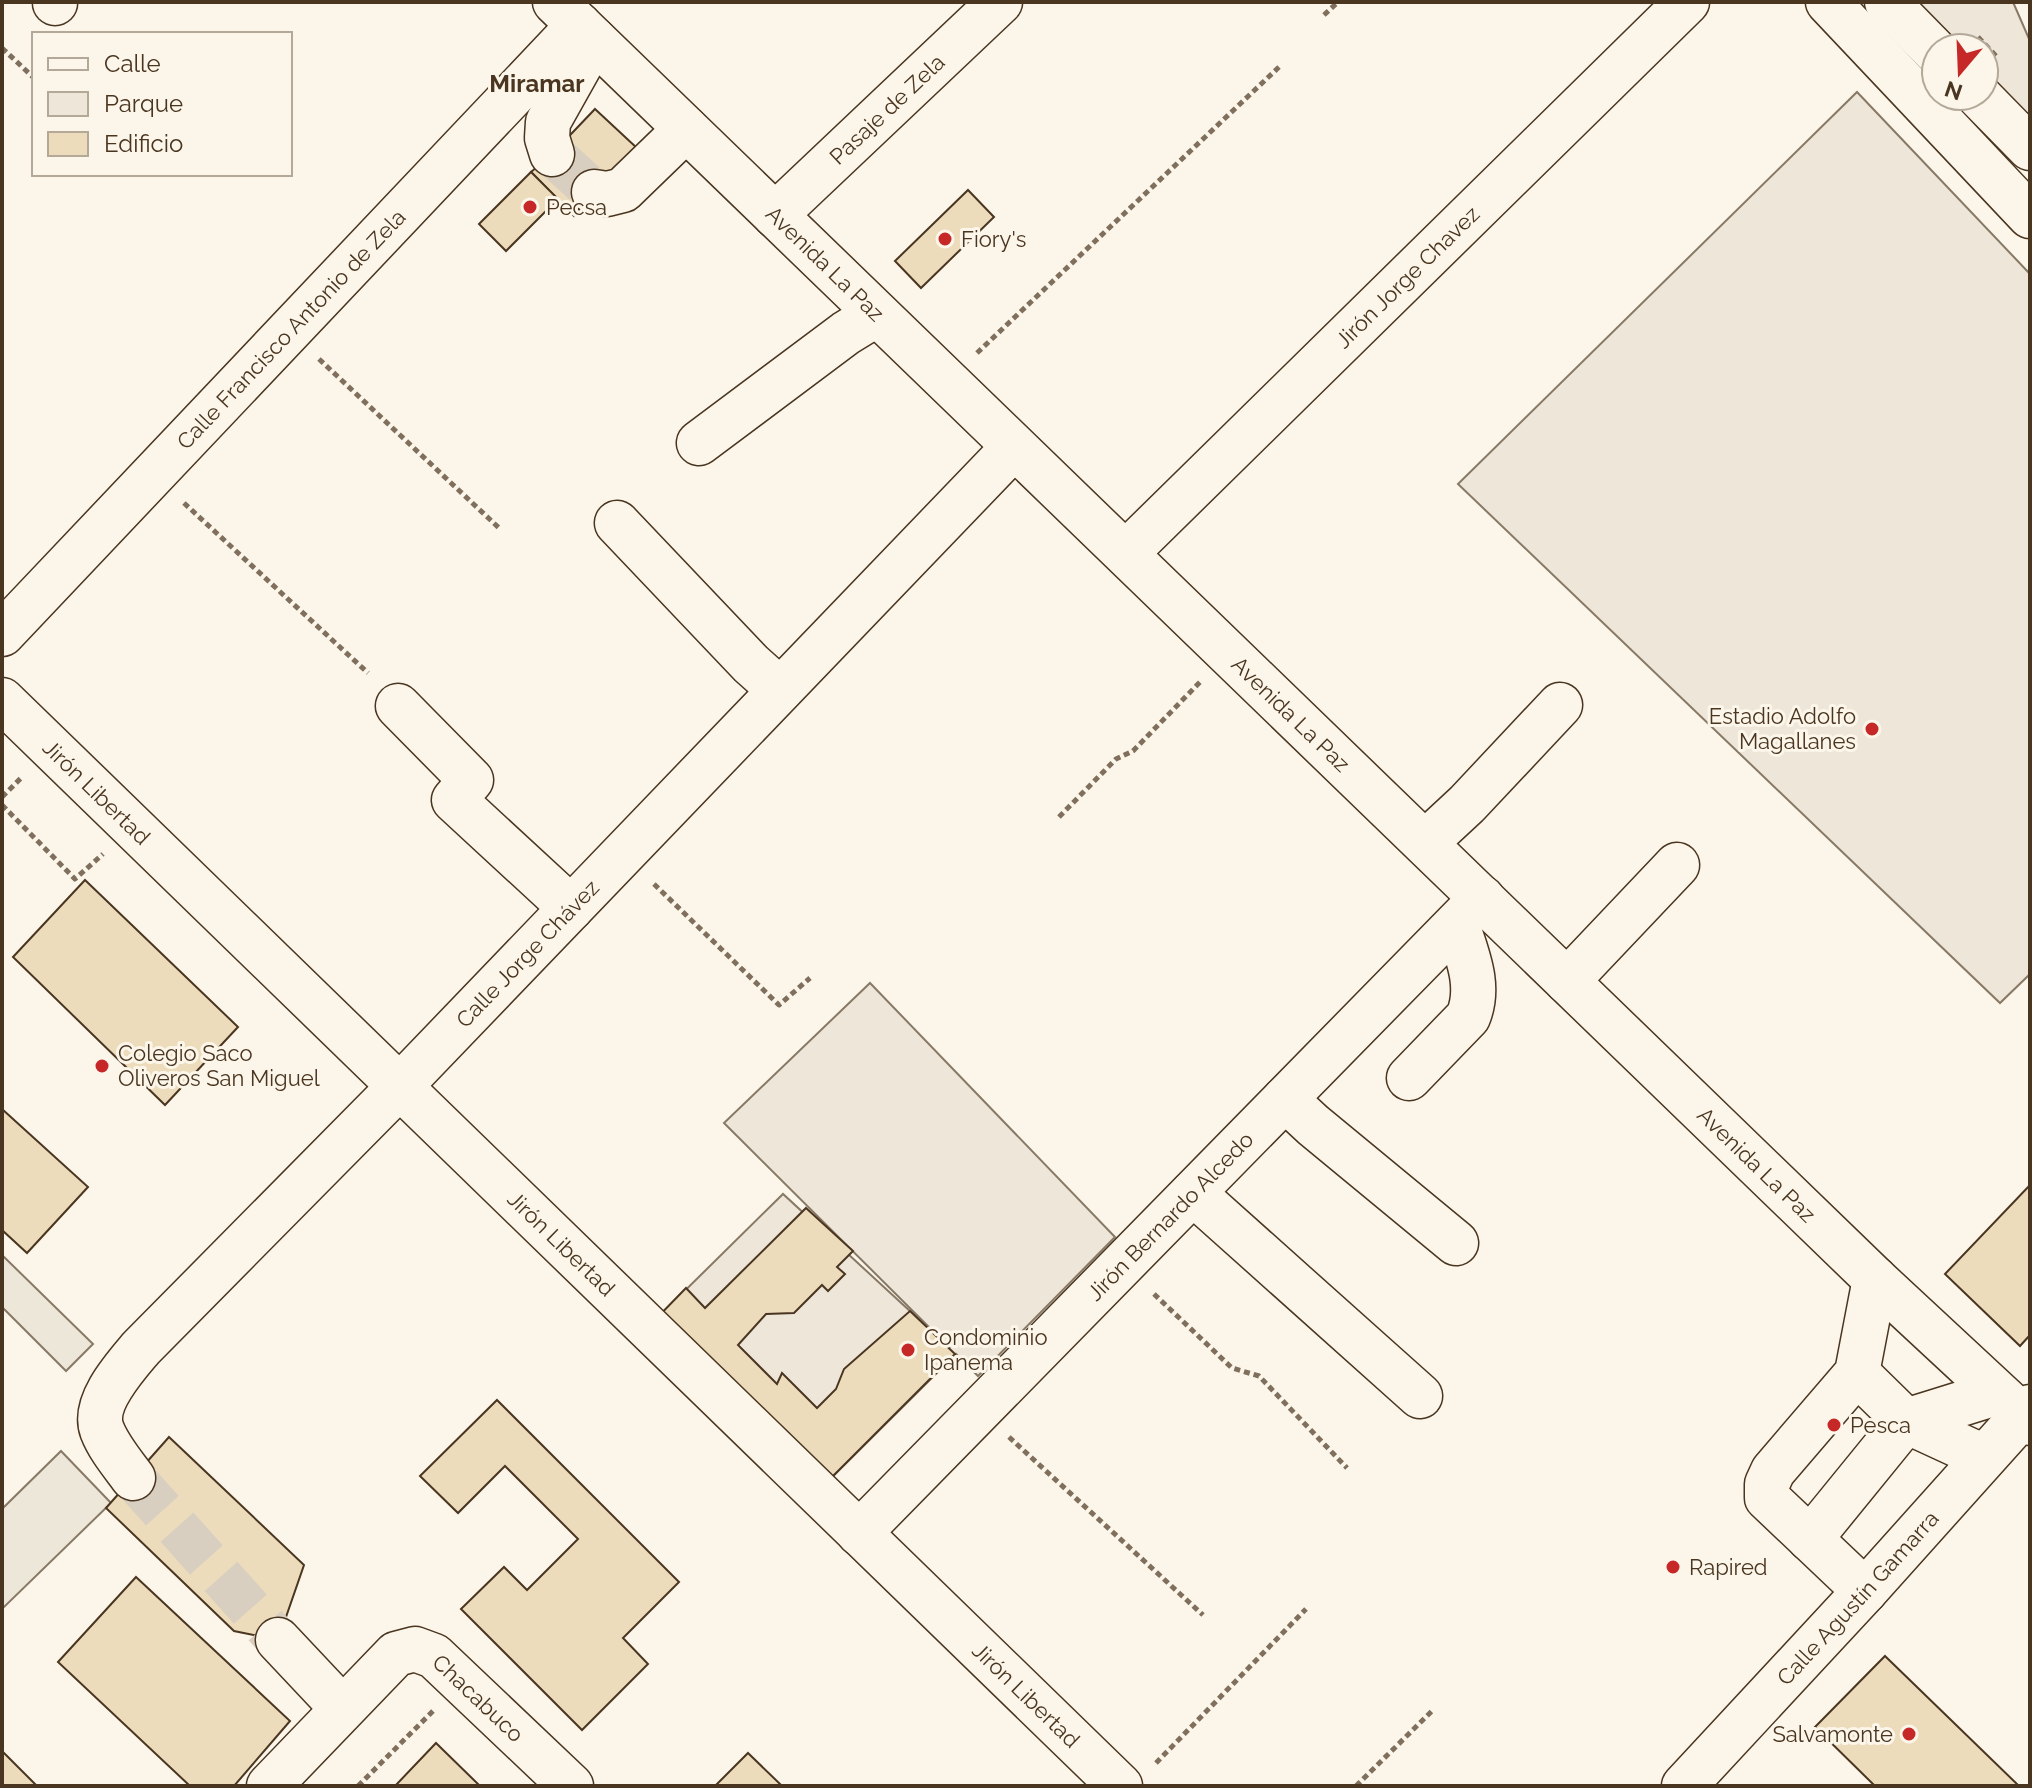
<svg xmlns="http://www.w3.org/2000/svg" width="2032" height="1788" viewBox="0 0 2032 1788" font-family="Raleway,sans-serif">
	<style>
		.green { fill: #ede6d9; stroke: #887966; stroke-width: 2 }
		.parking { fill: #ede7d9; stroke: #887966; stroke-width: 2 }
		.building { fill: #ecdcbc; stroke: #4a3520; stroke-width: 2 }
		.lines { fill: none; stroke-linecap: round; stroke-linejoin: round }
		.minor-tunnel { stroke: #d8cfc1; stroke-width: 44; stroke-dasharray: 44 22; stroke-linecap: butt }
		.minor-casing { stroke: #4a3520; stroke-width: 47 }
		.major-casing { stroke: #4a3520; stroke-width: 47 }
		.path { stroke: #7f6f5c; stroke-width: 5; stroke-dasharray: 6 4; stroke-linecap: butt }
		.minor { stroke: #fbf6e9; stroke-width: 44 }
		.major { stroke: #fbf6e9; stroke-width: 44 }
		.poi-dot { fill: #c62828; stroke: #fbf6e9; stroke-width: 3 }
		.labels { text-anchor: middle; dominant-baseline: central; stroke-width: 6; stroke-linejoin: round; paint-order: stroke }
		.street-label { font-size: 22px; fill: #4a3520; stroke: #fbf6e9 }
		.poi-label { font-size: 22px; fill: #4a3520; stroke: #fbf6e9; text-anchor: start }
		.neighbourhood-label { font-size: 24px; font-weight: bold; fill: #4a3520; stroke: #fbf6e9 }
	</style>
	<rect width="100%" height="100%" fill="#fbf6e9"/>
	<g class="green">
		<path d="M 1894,2 L 2013,2 L 2030,41 L 2030,139 L 1984,93 L 1984,48 L 1940,48 Z"/>
		<path d="M 1857,92 L 2030,274 L 2030,974 L 2000,1003 L 1458,484 Z"/>
		<path d="M 870,983 L 1115,1237 L 978,1376 L 956,1354 L 817,1492 L 648,1327 L 783,1194 L 950,1348 L 724,1123 Z"/>
	</g>
	<g class="parking">
		<path d="M 2,1255 L 93,1344 L 66,1371 L 2,1307 Z"/>
		<path d="M 61,1451 L 111,1503 L 2,1609 L 2,1509 Z"/>
	</g>
	<g class="building">
		<path d="M 595,109 L 638,149 L 594,192 L 574,216 L 531,172 L 552,154 Z"/>
		<path d="M 531,172 L 558,199 L 506,251 L 479,224 Z"/>
		<path d="M 968,190 L 994,217 L 921,288 L 895,261 Z"/>
		<path d="M 85,880 L 238,1027 L 165,1105 L 13,957 Z"/>
		<path d="M 2,1109 L 88,1187 L 27,1253 L 2,1230 Z"/>
		<path d="M 2030,1185 L 2030,1335 L 2020,1346 L 1945,1274 Z"/>
		<path d="M 806,1208 L 853,1251 L 837,1267 L 845,1274 L 828,1291 L 822,1285 L 794,1313 L 766,1314 L 738,1345 L 777,1384 L 782,1373 L 817,1408 L 836,1389 L 844,1369 L 910,1311 L 955,1354 L 817,1492 L 648,1327 L 686,1288 L 705,1308 Z"/>
		<path d="M 497,1400 L 679,1582 L 623,1638 L 648,1664 L 582,1730 L 461,1609 L 504,1567 L 527,1590 L 578,1539 L 505,1466 L 458,1513 L 420,1476 Z"/>
		<path d="M 169,1437 L 304,1565 L 278,1640 L 234,1631 L 106,1508 Z"/>
		<path d="M 136,1577 L 290,1721 L 234,1786 L 190,1786 L 58,1662 Z"/>
		<path d="M 1885,1656 L 2019,1786 L 1875,1786 L 1815,1727 Z"/>
		<path d="M 436,1743 L 480,1786 L 395,1786 Z"/>
		<path d="M 2,1751 L 37,1786 L 2,1786 Z"/>
		<path d="M 748,1753 L 780,1784 L 778,1786 L 715,1786 Z"/>
	</g>
	<g class="lines">
		<g class="minor-tunnel">
			<path d="M 552,154 L 594,192"/>
			<path d="M 133,1478 L 278,1640"/>
		</g>
		<defs>
			<g id="minor">
				<path d="M 55,2 L 55,3"/>
				<path d="M 552,154 L 547,138 L 548,122 L 594,40"/>
				<path d="M 594,192 L 607,194 L 623,190 L 686,129"/>
				<path id="s1" d="M 775,215 L 1000,2"/>
				<path d="M 699,443 L 846,333 L 877,314"/>
				<path d="M 617,523 L 751,664 L 780,690"/>
				<path id="s2" d="M 2,634 L 579,25"/>
				<path id="s3" d="M 2,700 L 1120,1786"/>
				<path d="M 398,706 L 471,780 L 454,800 L 571,908"/>
				<path d="M 1425,843 L 1467,804 L 1560,705"/>
				<path d="M 1567,981 L 1677,865"/>
				<path d="M 1409,1078 L 1468,1017 C 1481,986 1467,955 1457,924"/>
				<path d="M 1285,1099 L 1313,1125 L 1456,1243"/>
				<path d="M 1193,1193 L 1420,1396"/>
				<path d="M 1857,1373 L 1906,1421 L 1984,1457"/>
				<path id="s4" d="M 133,1478 C 122,1463 109,1448 102,1430 C 92,1403 125,1367 141,1348 L 400,1086 L 1014,447"/>
				<path id="s5" d="M 859,1533 L 1482,898"/>
				<path d="M 1810,1539 L 1906,1421 L 1996,1393"/>
				<path d="M 1865,1591 L 1767,1498 L 1767,1484 L 1773,1471 L 1857,1373 L 1875,1279"/>
				<path d="M 278,1640 L 342,1708"/>
				<path id="s6" d="M 269,1786 L 396,1654 L 415,1649 L 434,1656 L 571,1786"/>
			</g>
			<g id="major">
				<path id="s7" d="M 555,2 L 1875,1279 L 2030,1423"/>
				<path d="M 1828,2 L 2030,216"/>
				<path d="M 1887,2 L 1936,52"/>
				<path d="M 1979,96 L 2030,148"/>
				<path id="s8" d="M 1126,553 L 1687,2"/>
				<path id="s9" d="M 1684,1786 L 1865,1591 L 2030,1407"/>
			</g>
		</defs>
		<use href="#minor" class="minor-casing"/>
		<use href="#major" class="major-casing"/>
		<g class="path">
			<path d="M 1324,15 L 1338,2"/>
			<path d="M 1978,37 L 1996,56"/>
			<path d="M 2,48 L 34,78"/>
			<path d="M 977,353 L 1279,67"/>
			<path d="M 319,359 L 499,528"/>
			<path d="M 184,503 L 368,673"/>
			<path d="M 2,797 L 22,777"/>
			<path d="M 2,805 L 75,879 L 103,854"/>
			<path d="M 1059,817 L 1116,759 L 1133,751 L 1200,682"/>
			<path d="M 654,884 L 779,1005 L 810,978"/>
			<path d="M 1154,1294 L 1232,1368 L 1259,1376 L 1347,1468"/>
			<path d="M 1009,1437 L 1203,1615"/>
			<path d="M 1156,1763 L 1306,1609"/>
			<path d="M 358,1786 L 433,1711"/>
			<path d="M 1356,1786 L 1433,1710"/>
		</g>
		<use href="#minor" class="minor"/>
		<use href="#major" class="major"/>
	</g>
	<g class="poi-dot">
		<circle cx="530" cy="207" r="8"/>
		<circle cx="945" cy="239" r="8"/>
		<circle cx="1872" cy="729" r="8"/>
		<circle cx="102" cy="1066" r="8"/>
		<circle cx="908" cy="1350" r="8"/>
		<circle cx="1834" cy="1425" r="8"/>
		<circle cx="1673" cy="1567" r="8"/>
		<circle cx="1909" cy="1734" r="8"/>
	</g>
	<g class="labels">
		<g class="street-label">
			<text stroke="none"><textPath href="#s1" startOffset="154">Pasaje de Zela</textPath></text>
			<text stroke="none"><textPath href="#s7" startOffset="376">Avenida La Paz</textPath></text>
			<text stroke="none"><textPath href="#s8" startOffset="394">Jirón Jorge Chavez</textPath></text>
			<text stroke="none"><textPath href="#s2" startOffset="420">Calle Francisco Antonio de Zela</textPath></text>
			<text stroke="none"><textPath href="#s7" startOffset="1024">Avenida La Paz</textPath></text>
			<text stroke="none"><textPath href="#s3" startOffset="132">Jirón Libertad</textPath></text>
			<text stroke="none"><textPath href="#s4" startOffset="704">Calle Jorge Chávez</textPath></text>
			<text stroke="none"><textPath href="#s7" startOffset="1672">Avenida La Paz</textPath></text>
			<text stroke="none"><textPath href="#s5" startOffset="444">Jirón Bernardo Alcedo</textPath></text>
			<text stroke="none"><textPath href="#s3" startOffset="780">Jirón Libertad</textPath></text>
			<text stroke="none"><textPath href="#s9" startOffset="256">Calle Agustín Gamarra</textPath></text>
			<text stroke="none"><textPath href="#s3" startOffset="1428">Jirón Libertad</textPath></text>
			<text stroke="none"><textPath href="#s6" startOffset="284">Chacabuco</textPath></text>
		</g>
		<g class="poi-label">
			<text x="546" y="207">Pecsa</text>
			<text x="961" y="239">Fiory's</text>
			<text x="1856" y="716" text-anchor="end">Estadio Adolfo<tspan x="1856" dy="25">Magallanes</tspan></text>
			<text x="118" y="1053">Colegio Saco<tspan x="118" dy="25">Oliveros San Miguel</tspan></text>
			<text x="924" y="1337">Condominio<tspan x="924" dy="25">Ipanema</tspan></text>
			<text x="1850" y="1425">Pesca</text>
			<text x="1689" y="1567">Rapired</text>
			<text x="1893" y="1734" text-anchor="end">Salvamonte</text>
		</g>
		<g class="neighbourhood-label">
			<text x="537" y="83">Miramar</text>
		</g>
	</g>
	<rect width="2032" height="1788" fill="none" stroke="#4a3520" stroke-width="8"/>
	<rect x="32" y="32" width="260" height="144" fill="#fbf6e9" stroke="#b4a999" stroke-width="2"/>
	<rect x="48" y="58" width="40" height="12" fill="#fbf6e9" stroke="#b4a999" stroke-width="2"/>
	<text x="104" y="72" font-size="24" fill="#4a3520">Calle</text>
	<rect x="48" y="92" width="40" height="24" fill="#ede6d9" stroke="#b4a999" stroke-width="2"/>
	<text x="104" y="112" font-size="24" fill="#4a3520">Parque</text>
	<rect x="48" y="132" width="40" height="24" fill="#ecdcbc" stroke="#b4a999" stroke-width="2"/>
	<text x="104" y="152" font-size="24" fill="#4a3520">Edificio</text>
	<g transform="translate(1960 72) rotate(199)"><circle r="38" fill="#fbf6e9" stroke="#b4a999" stroke-width="2"/>
	<path d="M0-6L14 30L0 20L-14 30Z" fill="#c62828"/>
	<text y="-12" font-size="22" font-weight="bold" text-anchor="middle" fill="#4a3520">N</text>
	</g>
</svg>
